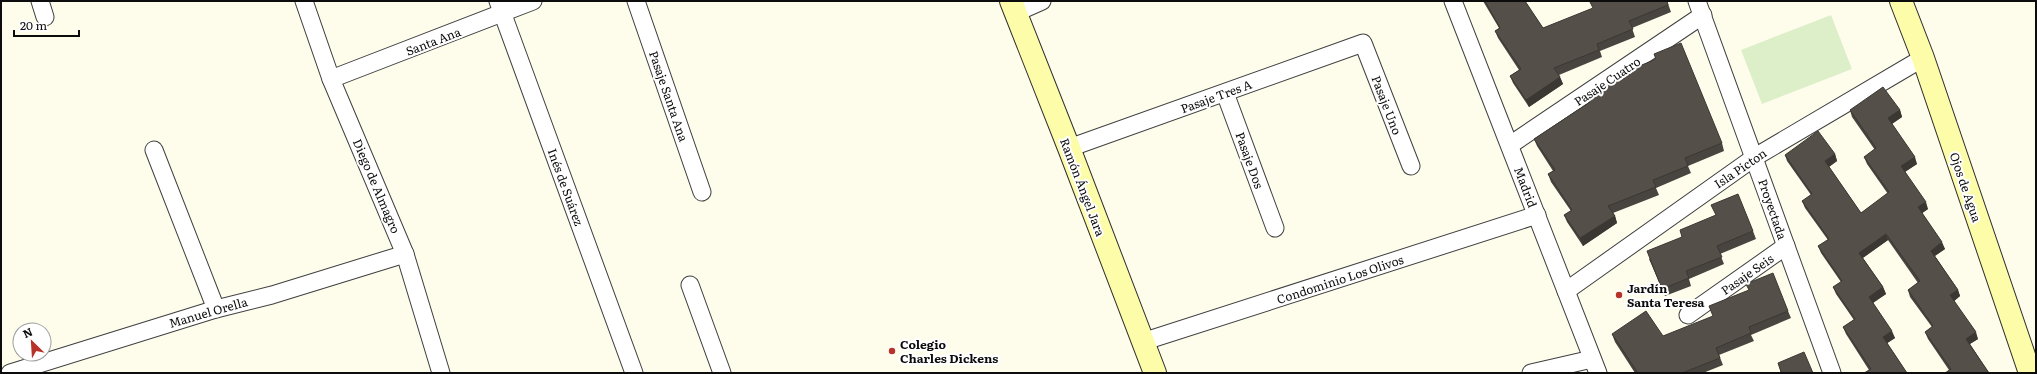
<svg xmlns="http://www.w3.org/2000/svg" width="2037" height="374" viewBox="0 0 2037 374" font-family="Literata,serif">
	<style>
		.pitch { fill: #ddefc8 }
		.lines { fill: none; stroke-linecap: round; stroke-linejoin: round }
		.street-casing { stroke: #3f3f3f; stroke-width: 19 }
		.secondary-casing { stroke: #2e2e2e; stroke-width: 24 }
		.street { stroke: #fff; stroke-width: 17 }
		.secondary { stroke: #fcfca9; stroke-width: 22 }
		.wall { fill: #48443f }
		.shaded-wall { fill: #3b3733 }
		.building { fill: #544f49; stroke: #3b3733 }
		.poi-dot { fill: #b73329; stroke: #fff; stroke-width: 1.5 }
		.labels { text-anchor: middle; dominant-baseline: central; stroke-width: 4; stroke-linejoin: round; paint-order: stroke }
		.street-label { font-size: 12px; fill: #0c0c0c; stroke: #fff }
		.poi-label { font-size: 12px; font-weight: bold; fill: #0c0c0c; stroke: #fff; text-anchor: start }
	</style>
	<rect width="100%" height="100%" fill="#fefdec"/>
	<path class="pitch" d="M 1831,15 L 1852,69 L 1762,104 L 1741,50 Z"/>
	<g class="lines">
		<defs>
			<g id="street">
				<path d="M 40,1 L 45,17"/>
				<path d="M 304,1 L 331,79 L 405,254 L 441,373"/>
				<path d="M 498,1 L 634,373"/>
				<path d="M 636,1 L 702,192"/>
				<path d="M 1453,1 L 1598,373"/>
				<path d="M 1697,1 L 1832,373"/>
				<path d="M 1015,13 L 1042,1"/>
				<path d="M 331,79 L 533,1"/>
				<path d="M 1225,93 L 1275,228"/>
				<path d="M 1510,145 L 1703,15"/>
				<path d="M 1069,148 L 1363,43 L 1411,166"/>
				<path d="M 154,150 L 216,309"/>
				<path d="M 690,285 L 722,373"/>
				<path d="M 1566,291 L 1755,157 L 1923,58"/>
				<path d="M 1688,315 L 1786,246"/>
				<path d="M 1142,342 L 1537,215"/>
				<path d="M 10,373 L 216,309 L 272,295 L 405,254"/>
				<path d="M 1531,373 L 1592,359"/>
			</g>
			<g id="secondary">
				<path d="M 1011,1 L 1069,148 L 1155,373"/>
				<path d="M 1901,1 L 1923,58 L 2030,373"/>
			</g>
		</defs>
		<use href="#street" class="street-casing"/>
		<use href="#secondary" class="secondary-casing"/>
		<use href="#street" class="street"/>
		<use href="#secondary" class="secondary"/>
	</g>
	<g class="wall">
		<path d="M 1483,1 L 1525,1 L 1543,28 L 1667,1 L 1671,12 L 1632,28 L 1635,37 L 1600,51 L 1602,57 L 1559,75 L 1563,84 L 1529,107 L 1513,83 L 1510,76 L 1519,70 L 1498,38 L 1495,31 L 1499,28 Z"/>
		<path d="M 1590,102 L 1722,143 L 1724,151 L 1688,166 L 1691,173 L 1656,188 L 1659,195 L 1613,213 L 1615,216 L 1617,223 L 1583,246 L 1567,222 L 1564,215 L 1571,211 L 1551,182 L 1548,174 L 1553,171 L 1537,146 L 1534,139 Z"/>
		<path d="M 1850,110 L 1900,110 L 1902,117 L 1892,124 L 1917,164 L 1905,172 L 1928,209 L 1922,213 L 1945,249 L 1935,256 L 1958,290 L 1960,296 L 1954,301 L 1978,339 L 1970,344 L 1989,373 L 1949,370 L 1928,339 L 1925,332 L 1932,327 L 1910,297 L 1908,290 L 1918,283 L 1888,240 L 1863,258 L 1883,287 L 1886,294 L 1873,303 L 1895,338 L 1887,343 L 1907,373 L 1869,370 L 1846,334 L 1843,327 L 1854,320 L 1836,294 L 1833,287 L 1841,282 L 1821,253 L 1818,246 L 1828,240 L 1805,208 L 1802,201 L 1811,195 L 1787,161 L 1785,155 L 1835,154 L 1837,161 L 1829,167 L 1861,213 L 1888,194 L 1867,164 L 1864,157 L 1875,150 L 1852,117 Z"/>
		<path d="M 1753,231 L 1756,239 L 1720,254 L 1724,264 L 1689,279 L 1691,286 L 1665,296 L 1649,259 Z"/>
		<path d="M 1788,311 L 1791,318 L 1751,335 L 1754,341 L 1719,355 L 1723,365 L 1703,373 L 1635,373 L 1615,342 L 1612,334 L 1663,336 Z"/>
	</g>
	<g class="shaded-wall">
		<path d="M 1560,77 L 1563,84 L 1529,107 L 1526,100 Z"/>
		<path d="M 1900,110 L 1902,117 L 1890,125 L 1888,118 Z"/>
		<path d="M 1835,154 L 1837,161 L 1827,168 L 1825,161 Z"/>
		<path d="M 1915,157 L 1917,164 L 1903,173 L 1901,166 Z"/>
		<path d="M 1926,202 L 1928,209 L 1921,214 L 1918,207 Z"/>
		<path d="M 1615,216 L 1617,223 L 1583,246 L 1580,238 Z"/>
		<path d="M 1886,234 L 1888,240 L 1861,259 L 1859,253 Z"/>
		<path d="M 1942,242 L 1945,249 L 1933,257 L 1931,251 Z"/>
		<path d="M 1883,287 L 1886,294 L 1871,304 L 1869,297 Z"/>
		<path d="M 1958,290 L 1960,296 L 1953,302 L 1950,295 Z"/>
		<path d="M 1892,331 L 1895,338 L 1886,344 L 1883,337 Z"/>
		<path d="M 1976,332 L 1978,339 L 1968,345 L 1966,339 Z"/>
	</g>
	<g class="building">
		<path d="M 1485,1 L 1525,1 L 1543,28 L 1593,8 L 1590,2 L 1593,1 L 1667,1 L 1668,5 L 1629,21 L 1633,29 L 1597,44 L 1599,50 L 1554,68 L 1560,77 L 1526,100 L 1510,76 L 1521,69 L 1495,31 L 1500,28 Z"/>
		<path d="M 1681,43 L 1722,143 L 1685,158 L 1688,166 L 1653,180 L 1656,187 L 1608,206 L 1615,216 L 1580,238 L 1564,215 L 1572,210 L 1548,174 L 1555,170 L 1534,139 L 1590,102 L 1587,95 L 1596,90 L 1625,78 L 1623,73 L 1656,59 L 1654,54 Z"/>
		<path d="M 1883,87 L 1900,110 L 1888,118 L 1915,157 L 1901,166 L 1926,202 L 1918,207 L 1942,242 L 1931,251 L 1958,290 L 1950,295 L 1976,332 L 1966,339 L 1989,373 L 1945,373 L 1951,369 L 1925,332 L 1933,326 L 1908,290 L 1920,281 L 1886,234 L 1859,253 L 1883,287 L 1869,297 L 1892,331 L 1883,337 L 1907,373 L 1864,373 L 1871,369 L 1843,327 L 1855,319 L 1833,287 L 1842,281 L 1818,246 L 1829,239 L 1802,201 L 1812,194 L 1785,155 L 1818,131 L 1835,154 L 1825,161 L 1861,213 L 1889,192 L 1864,157 L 1876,148 L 1850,110 Z"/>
		<path d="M 1738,194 L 1753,231 L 1717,246 L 1722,257 L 1686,271 L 1689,278 L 1662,289 L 1647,251 L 1682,237 L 1680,230 L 1716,215 L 1711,205 Z"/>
		<path d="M 1773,273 L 1788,311 L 1749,327 L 1751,333 L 1716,348 L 1720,358 L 1682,373 L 1638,373 L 1612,334 L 1646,311 L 1663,336 L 1713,316 L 1709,306 L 1749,290 L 1746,284 Z"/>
		<path d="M 1804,352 L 1813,373 L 1778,373 L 1781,372 L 1778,363 Z"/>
	</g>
	<g class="poi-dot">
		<circle cx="1619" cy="295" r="4"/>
		<circle cx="892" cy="351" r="4"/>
	</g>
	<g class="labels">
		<g class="street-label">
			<text transform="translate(433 41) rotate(-21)">Santa Ana</text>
			<text transform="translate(1607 81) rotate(-34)">Pasaje Cuatro</text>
			<text transform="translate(669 96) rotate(71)">Pasaje Santa Ana</text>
			<text transform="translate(1216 96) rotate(-20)">Pasaje Tres A</text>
			<text transform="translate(1387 105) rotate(69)">Pasaje Uno</text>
			<text transform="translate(1250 160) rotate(70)">Pasaje Dos</text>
			<text transform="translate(1740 168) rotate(-34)">Isla Picton</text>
			<text transform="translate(377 186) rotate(67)">Diego de Almagro</text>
			<text transform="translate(566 187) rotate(70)">Inés de Suárez</text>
			<text transform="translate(1083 187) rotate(69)">Ramón Ángel Jara</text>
			<text transform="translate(1526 187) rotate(69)">Madrid</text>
			<text transform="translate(1966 187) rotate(71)">Ojos de Agua</text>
			<text transform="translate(1773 209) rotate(71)">Proyectada</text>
			<text transform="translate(1747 274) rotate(-35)">Pasaje Seis</text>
			<text transform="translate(1340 279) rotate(-18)">Condominio Los Olivos</text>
			<text transform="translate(208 312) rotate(-16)">Manuel Orella</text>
		</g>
		<g class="poi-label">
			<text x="1627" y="288">Jardín<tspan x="1627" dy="14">Santa Teresa</tspan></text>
			<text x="900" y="344">Colegio<tspan x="900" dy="14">Charles Dickens</tspan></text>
		</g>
	</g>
	<rect width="2037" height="374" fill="none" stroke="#0c0c0c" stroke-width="4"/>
	<g transform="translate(32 342) rotate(335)"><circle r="19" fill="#ffffff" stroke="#9e9e9e"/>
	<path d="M0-3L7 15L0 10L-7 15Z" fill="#b73329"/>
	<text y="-6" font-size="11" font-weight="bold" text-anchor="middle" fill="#0c0c0c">N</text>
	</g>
	<path d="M14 30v6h65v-6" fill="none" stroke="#0c0c0c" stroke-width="2"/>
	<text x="20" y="30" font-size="12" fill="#0c0c0c" stroke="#ffffff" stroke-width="3" paint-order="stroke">20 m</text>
</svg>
